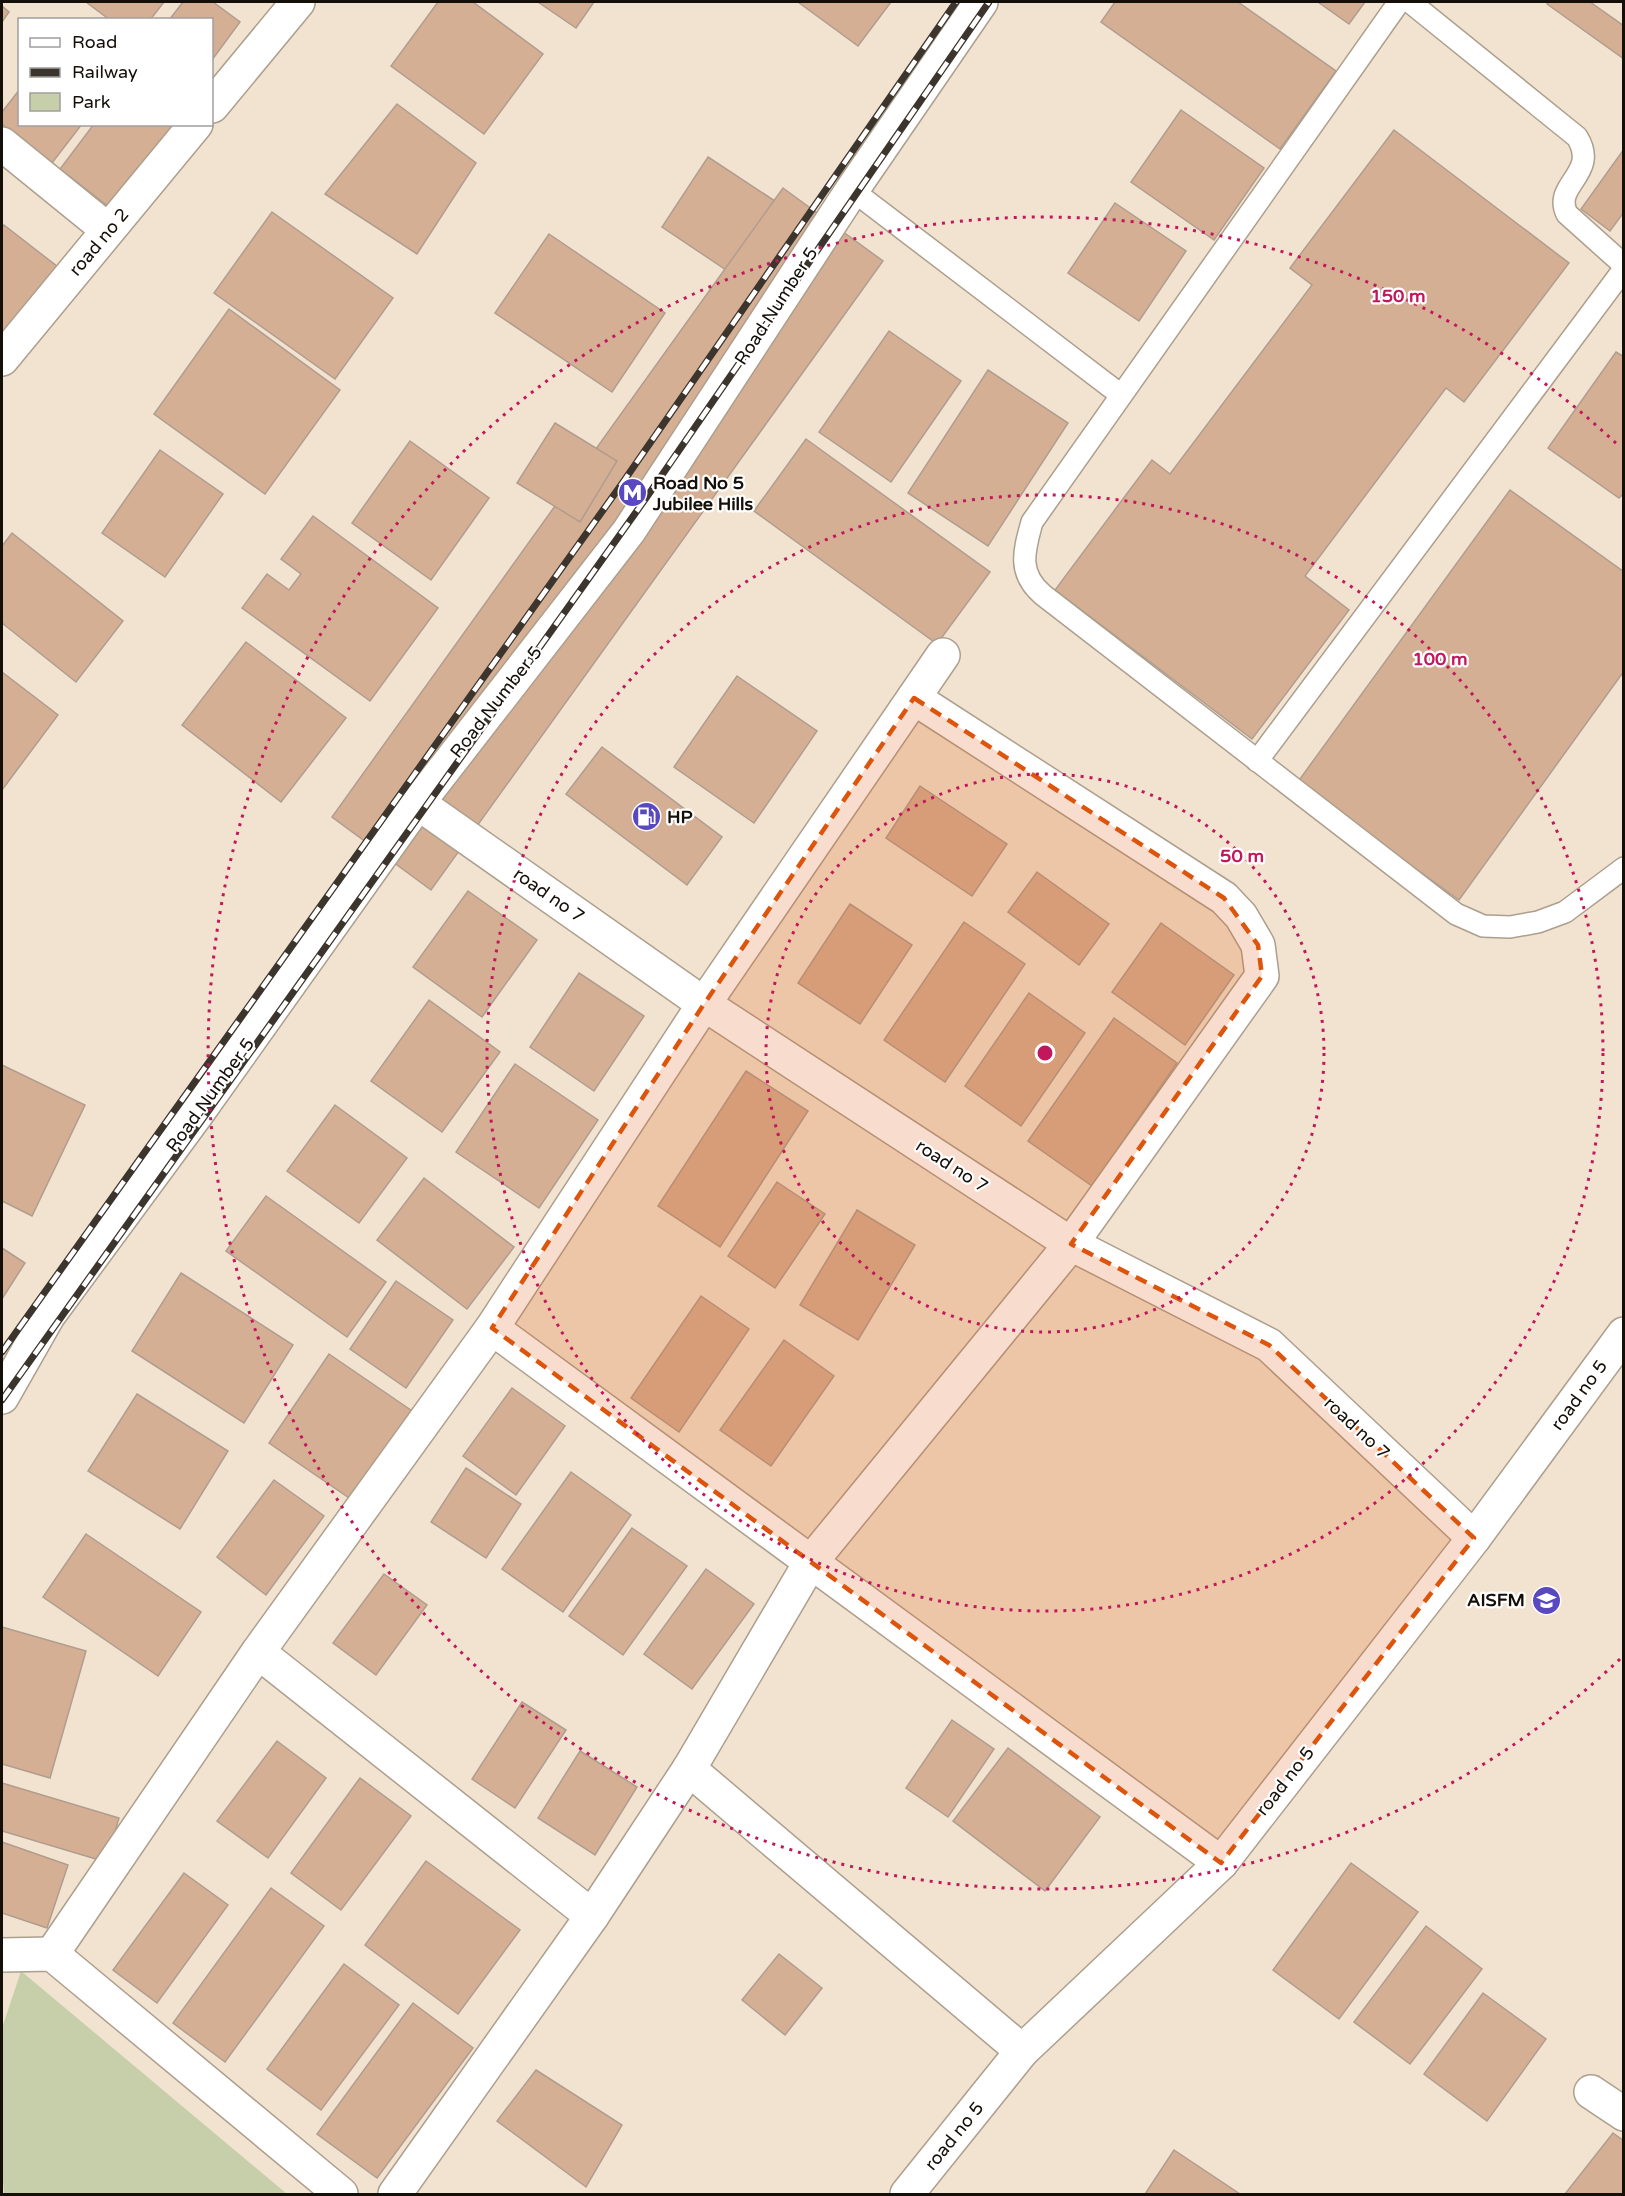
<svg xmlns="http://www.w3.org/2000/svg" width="1625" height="2196" viewBox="0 0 1625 2196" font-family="'Varela Round',sans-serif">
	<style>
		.green { fill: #c7cfaa }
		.building { fill: #d5af94; stroke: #b09d8f; stroke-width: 1.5 }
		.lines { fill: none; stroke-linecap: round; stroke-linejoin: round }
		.lane-casing { stroke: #ac9f8d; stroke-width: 24 }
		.street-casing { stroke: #ac9f8d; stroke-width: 36 }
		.secondary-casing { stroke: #ac9f8d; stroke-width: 36 }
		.lane { stroke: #fff; stroke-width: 21 }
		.street { stroke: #fff; stroke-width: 33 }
		.secondary { stroke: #fff; stroke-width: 33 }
		.rail-casing { stroke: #3c352d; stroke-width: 7 }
		.rail { stroke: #fff; stroke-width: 4.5; stroke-dasharray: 14; stroke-linecap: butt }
		.marked { fill: #dd550c; fill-opacity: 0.2; stroke: #dd550c; stroke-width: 4.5; stroke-dasharray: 12 8; stroke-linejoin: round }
		.ring { fill: none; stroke: #c2185b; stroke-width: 3; stroke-dasharray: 3 6 }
		.labels { text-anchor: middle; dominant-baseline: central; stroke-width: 4.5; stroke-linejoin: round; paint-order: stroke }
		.street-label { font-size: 18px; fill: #140f09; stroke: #fff }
		.poi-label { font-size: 18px; font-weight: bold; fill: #140f09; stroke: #fff; text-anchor: start }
		.centre { fill: #c2185b; stroke: #fff; stroke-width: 3 }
		.ring-label { font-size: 18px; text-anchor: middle; font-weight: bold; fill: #c2185b; stroke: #fff; stroke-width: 4.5; stroke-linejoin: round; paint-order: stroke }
	</style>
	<rect width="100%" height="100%" fill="#f2e3d0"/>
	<path class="green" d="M 21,1971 L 287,2194 L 4,2194 L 2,2169 L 2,2028 Z"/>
	<g class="building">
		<path d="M 86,2 L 164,2 L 150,20 L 110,20 Z"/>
		<path d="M 183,2 L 213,2 L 240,22 L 212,60 L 212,20 L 169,20 Z"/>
		<path d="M 438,2 L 473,2 L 543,54 L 484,134 L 391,66 Z"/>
		<path d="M 538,2 L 594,2 L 576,28 Z"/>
		<path d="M 798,2 L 891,2 L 858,46 Z"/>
		<path d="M 1115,2 L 1238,2 L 1336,71 L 1280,149 L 1101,22 Z"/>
		<path d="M 1318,2 L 1365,2 L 1349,24 Z"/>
		<path d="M 1549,2 L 1590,2 L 1624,26 L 1624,59 L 1547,4 Z"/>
		<path d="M 2,6 L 9,12 L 2,22 Z"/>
		<path d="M 20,89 L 20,124 L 82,124 L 52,163 L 2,124 L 2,112 Z"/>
		<path d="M 397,104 L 476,163 L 417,254 L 325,194 Z"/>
		<path d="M 1181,110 L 1264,168 L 1214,240 L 1131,182 Z"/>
		<path d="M 94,124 L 179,124 L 113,210 L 60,169 Z"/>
		<path d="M 1394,130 L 1569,263 L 1464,402 L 1446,388 L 1305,576 L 1349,610 L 1252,739 L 1055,590 L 1152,460 L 1170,474 L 1312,285 L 1290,268 Z"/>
		<path d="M 1624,149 L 1624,212 L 1610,231 L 1581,209 Z"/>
		<path d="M 708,157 L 781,205 L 735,276 L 662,227 Z"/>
		<path d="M 783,188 L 883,261 L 431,890 L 332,817 Z"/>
		<path d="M 1115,203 L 1186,251 L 1139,321 L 1068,273 Z"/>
		<path d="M 272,212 L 393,298 L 335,379 L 214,293 Z"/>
		<path d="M 4,225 L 58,267 L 2,341 L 2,228 Z"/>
		<path d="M 549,234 L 665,313 L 612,392 L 495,313 Z"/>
		<path d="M 229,309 L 340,390 L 265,494 L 154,414 Z"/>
		<path d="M 889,331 L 961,381 L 891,482 L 819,432 Z"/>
		<path d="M 1616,352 L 1624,357 L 1624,493 L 1619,498 L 1548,448 Z"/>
		<path d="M 988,370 L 1068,423 L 988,546 L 908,493 Z"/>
		<path d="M 555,423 L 617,461 L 580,522 L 517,483 Z"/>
		<path d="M 806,439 L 990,572 L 937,644 L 754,511 Z"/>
		<path d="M 410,441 L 489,498 L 431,580 L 352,523 Z"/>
		<path d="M 160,450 L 223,494 L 165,577 L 102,533 Z"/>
		<path d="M 1510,490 L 1624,572 L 1624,671 L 1459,900 L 1297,783 Z"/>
		<path d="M 313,516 L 438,608 L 370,701 L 242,608 L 267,574 L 289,590 L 301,574 L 281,559 Z"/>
		<path d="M 12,533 L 123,621 L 76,682 L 2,623 L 2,546 Z"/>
		<path d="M 246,642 L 346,718 L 281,802 L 182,725 Z"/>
		<path d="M 2,672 L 58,715 L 2,790 Z"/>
		<path d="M 737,676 L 817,731 L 754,823 L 674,767 Z"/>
		<path d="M 602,747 L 722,837 L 687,885 L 566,794 Z"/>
		<path d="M 920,786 L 1007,844 L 972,896 L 886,838 Z"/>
		<path d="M 1037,872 L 1109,924 L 1079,965 L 1008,912 Z"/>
		<path d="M 468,891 L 537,940 L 482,1017 L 413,967 Z"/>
		<path d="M 850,904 L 912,945 L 860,1024 L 798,983 Z"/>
		<path d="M 964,922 L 1025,964 L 945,1082 L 884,1040 Z"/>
		<path d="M 1161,923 L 1234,975 L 1185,1045 L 1112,992 Z"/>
		<path d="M 579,973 L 644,1016 L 594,1091 L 530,1047 Z"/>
		<path d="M 1029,993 L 1085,1033 L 1021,1126 L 965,1086 Z"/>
		<path d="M 429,1000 L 500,1052 L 442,1132 L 371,1081 Z"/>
		<path d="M 1114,1018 L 1177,1063 L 1092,1186 L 1028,1141 Z"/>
		<path d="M 515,1064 L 598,1120 L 539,1208 L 456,1152 Z"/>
		<path d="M 2,1065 L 85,1105 L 32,1216 L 2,1201 Z"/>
		<path d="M 746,1071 L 808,1111 L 720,1247 L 658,1206 Z"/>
		<path d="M 335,1105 L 407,1158 L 359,1223 L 287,1171 Z"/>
		<path d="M 424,1178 L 514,1247 L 467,1309 L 377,1240 Z"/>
		<path d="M 777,1182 L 825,1214 L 775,1288 L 728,1256 Z"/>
		<path d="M 266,1196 L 386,1282 L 347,1337 L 226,1251 Z"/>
		<path d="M 857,1210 L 915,1245 L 858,1340 L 800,1305 Z"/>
		<path d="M 2,1248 L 25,1263 L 2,1299 Z"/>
		<path d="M 181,1273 L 293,1345 L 244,1423 L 132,1351 Z"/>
		<path d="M 396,1281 L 453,1320 L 406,1388 L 350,1349 Z"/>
		<path d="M 701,1296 L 749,1329 L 679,1432 L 631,1398 Z"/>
		<path d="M 784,1340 L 834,1376 L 771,1466 L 720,1430 Z"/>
		<path d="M 329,1354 L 415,1413 L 355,1502 L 269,1443 Z"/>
		<path d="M 512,1388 L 565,1426 L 516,1495 L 463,1456 Z"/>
		<path d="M 137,1394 L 228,1451 L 180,1529 L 88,1471 Z"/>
		<path d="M 466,1468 L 521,1504 L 486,1558 L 431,1522 Z"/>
		<path d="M 571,1472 L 631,1515 L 563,1612 L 502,1569 Z"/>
		<path d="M 274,1480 L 324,1516 L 266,1595 L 217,1557 Z"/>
		<path d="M 632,1528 L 687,1566 L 623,1655 L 569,1616 Z"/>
		<path d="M 86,1534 L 201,1612 L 158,1676 L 43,1597 Z"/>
		<path d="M 706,1569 L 754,1604 L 692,1689 L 644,1654 Z"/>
		<path d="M 384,1574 L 427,1605 L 376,1675 L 333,1643 Z"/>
		<path d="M 2,1627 L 86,1651 L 50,1778 L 2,1764 Z"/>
		<path d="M 522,1702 L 566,1730 L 515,1808 L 472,1779 Z"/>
		<path d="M 952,1720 L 994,1749 L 948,1817 L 906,1788 Z"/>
		<path d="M 277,1741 L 326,1778 L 268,1858 L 217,1821 Z"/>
		<path d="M 1008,1748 L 1100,1817 L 1045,1891 L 953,1821 Z"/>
		<path d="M 580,1751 L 637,1787 L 595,1855 L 538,1818 Z"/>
		<path d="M 360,1778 L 411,1816 L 341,1910 L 291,1873 Z"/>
		<path d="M 2,1783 L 119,1818 L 106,1862 L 2,1831 Z"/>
		<path d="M 2,1842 L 68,1865 L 47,1928 L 2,1913 Z"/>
		<path d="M 426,1861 L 520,1930 L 458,2014 L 365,1945 Z"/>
		<path d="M 1351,1863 L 1418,1912 L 1339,2019 L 1273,1970 Z"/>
		<path d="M 184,1873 L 228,1905 L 157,2003 L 113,1970 Z"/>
		<path d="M 271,1888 L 324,1926 L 225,2062 L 173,2023 Z"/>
		<path d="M 1426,1926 L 1482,1969 L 1410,2064 L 1354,2022 Z"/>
		<path d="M 779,1954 L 822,1988 L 785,2035 L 742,2000 Z"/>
		<path d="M 344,1964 L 399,2005 L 321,2110 L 267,2069 Z"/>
		<path d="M 1483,1993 L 1546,2039 L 1487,2121 L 1424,2074 Z"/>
		<path d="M 413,2003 L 473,2048 L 377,2178 L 317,2134 Z"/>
		<path d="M 536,2070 L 622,2125 L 586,2187 L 497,2121 Z"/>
		<path d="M 1613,2133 L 1624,2141 L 1624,2194 L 1565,2194 Z"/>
		<path d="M 1174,2150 L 1240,2194 L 1145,2194 Z"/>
	</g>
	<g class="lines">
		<defs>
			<g id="lane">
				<path d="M 1399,2 L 1032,522 C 1024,551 1017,573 1043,595 L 1456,914 L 1483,926 L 1510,927 L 1538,922 L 1565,912 L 1624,868"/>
				<path d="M 1410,2 L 1577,137 C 1600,174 1552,184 1567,214 L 1624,265"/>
				<path d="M 852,190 L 1121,395"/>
				<path d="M 1257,761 L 1624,269"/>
			</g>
			<g id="street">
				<path d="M 2,144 L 108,230"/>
				<path d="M 418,803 L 704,1004 L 1071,1244 L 1269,1345 L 1474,1538"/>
				<path d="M 492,1328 L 1221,1863"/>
				<path d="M 258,1652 L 592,1916"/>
				<path d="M 689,1769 L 1022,2051"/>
				<path d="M 52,1954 L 258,1652 L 492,1328 L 704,1004 L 943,655"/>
				<path d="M 2,1955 L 52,1954 L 341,2194"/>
				<path d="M 1591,2092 L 1624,2114"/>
				<path d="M 395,2194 L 592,1916 L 689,1769 L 810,1563 L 1071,1244 L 1262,976 L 1258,945 L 1241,916 L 1224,898 L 914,698"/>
				<path d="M 907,2194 L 1022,2051 L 1221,1863 L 1474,1538 L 1624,1334"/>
			</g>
			<g id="secondary">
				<path d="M 212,106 L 298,2"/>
				<path d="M 2,359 L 196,124"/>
				<path d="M 2,1397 L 48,1316 L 196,1115 L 418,803 L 629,531 L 852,190 L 981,2"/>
			</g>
		</defs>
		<use href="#lane" class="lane-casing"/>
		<use href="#street" class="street-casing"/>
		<use href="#secondary" class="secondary-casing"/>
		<use href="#lane" class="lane"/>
		<use href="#street" class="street"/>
		<use href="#secondary" class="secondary"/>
		<defs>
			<g id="rail">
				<path d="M 2,1352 L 621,485 L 956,2"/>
				<path d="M 2,1400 L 644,501 L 989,2"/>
			</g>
		</defs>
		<use href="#rail" class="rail-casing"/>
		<use href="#rail" class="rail"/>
	</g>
	<path class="marked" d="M 914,698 L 1224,898 L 1258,945 L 1262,976 L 1071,1244 L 1269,1345 L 1474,1538 L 1221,1863 L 492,1328 L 704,1004 Z"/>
	<g class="ring">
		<circle cx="1045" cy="1053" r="279"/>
		<circle cx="1045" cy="1053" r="558"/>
		<path d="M1620 1659A836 836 0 1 1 1620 447"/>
	</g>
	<defs>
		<symbol id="metro-disc" viewBox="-11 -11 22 22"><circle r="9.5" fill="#5a48c0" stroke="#fff"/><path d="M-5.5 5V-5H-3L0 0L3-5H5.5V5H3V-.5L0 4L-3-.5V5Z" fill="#fff"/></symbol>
		<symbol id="fuel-disc" viewBox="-11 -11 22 22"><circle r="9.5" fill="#5a48c0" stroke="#fff"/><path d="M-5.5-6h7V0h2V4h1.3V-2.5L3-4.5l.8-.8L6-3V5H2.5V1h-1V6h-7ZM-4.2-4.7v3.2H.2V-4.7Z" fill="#fff"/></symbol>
		<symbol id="school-disc" viewBox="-11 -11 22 22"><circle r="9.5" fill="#5a48c0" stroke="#fff"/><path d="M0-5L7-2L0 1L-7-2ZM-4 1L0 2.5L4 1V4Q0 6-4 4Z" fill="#fff"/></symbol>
	</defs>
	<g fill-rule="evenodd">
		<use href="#metro-disc" x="616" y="476" width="33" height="33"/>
		<use href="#fuel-disc" x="630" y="800" width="33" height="33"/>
		<use href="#school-disc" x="1530" y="1584" width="33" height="33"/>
	</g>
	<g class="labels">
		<g class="street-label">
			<text transform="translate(99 242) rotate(-50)">road no 2</text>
			<text transform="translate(776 306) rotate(-57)">Road Number 5</text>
			<text transform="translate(496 702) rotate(-52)">Road Number 5</text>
			<text transform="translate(549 895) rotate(35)">road no 7</text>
			<text transform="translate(210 1095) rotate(-54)">Road Number 5</text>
			<text transform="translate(952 1166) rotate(33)">road no 7</text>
			<text transform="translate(1579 1395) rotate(-54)">road no 5</text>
			<text transform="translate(1357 1428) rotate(43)">road no 7</text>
			<text transform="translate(1285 1781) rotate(-52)">road no 5</text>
			<text transform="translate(954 2136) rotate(-51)">road no 5</text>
		</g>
		<g class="poi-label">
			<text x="653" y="483">Road No 5<tspan x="653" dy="21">Jubilee Hills</tspan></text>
			<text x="667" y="817">HP</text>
			<text x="1525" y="1600" text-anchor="end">AISFM</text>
		</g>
	</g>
	<circle cx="1045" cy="1053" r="9" class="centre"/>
	<g class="ring-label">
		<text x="1398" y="302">150 m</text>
		<text x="1440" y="665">100 m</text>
		<text x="1242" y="862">50 m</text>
	</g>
	<rect width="1625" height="2196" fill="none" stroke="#140f09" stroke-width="6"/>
	<rect x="18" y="18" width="195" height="108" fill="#ffffff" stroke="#a19f9d" stroke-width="1.5"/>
	<rect x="30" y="38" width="30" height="9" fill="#ffffff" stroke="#a19f9d" stroke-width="1.5"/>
	<text x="72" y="48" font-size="18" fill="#140f09">Road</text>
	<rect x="30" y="68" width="30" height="9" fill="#3c352d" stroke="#a19f9d" stroke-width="1.5"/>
	<text x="72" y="78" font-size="18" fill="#140f09">Railway</text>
	<rect x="30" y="93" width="30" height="18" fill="#c7cfaa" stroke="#a19f9d" stroke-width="1.5"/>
	<text x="72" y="108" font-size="18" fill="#140f09">Park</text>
</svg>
